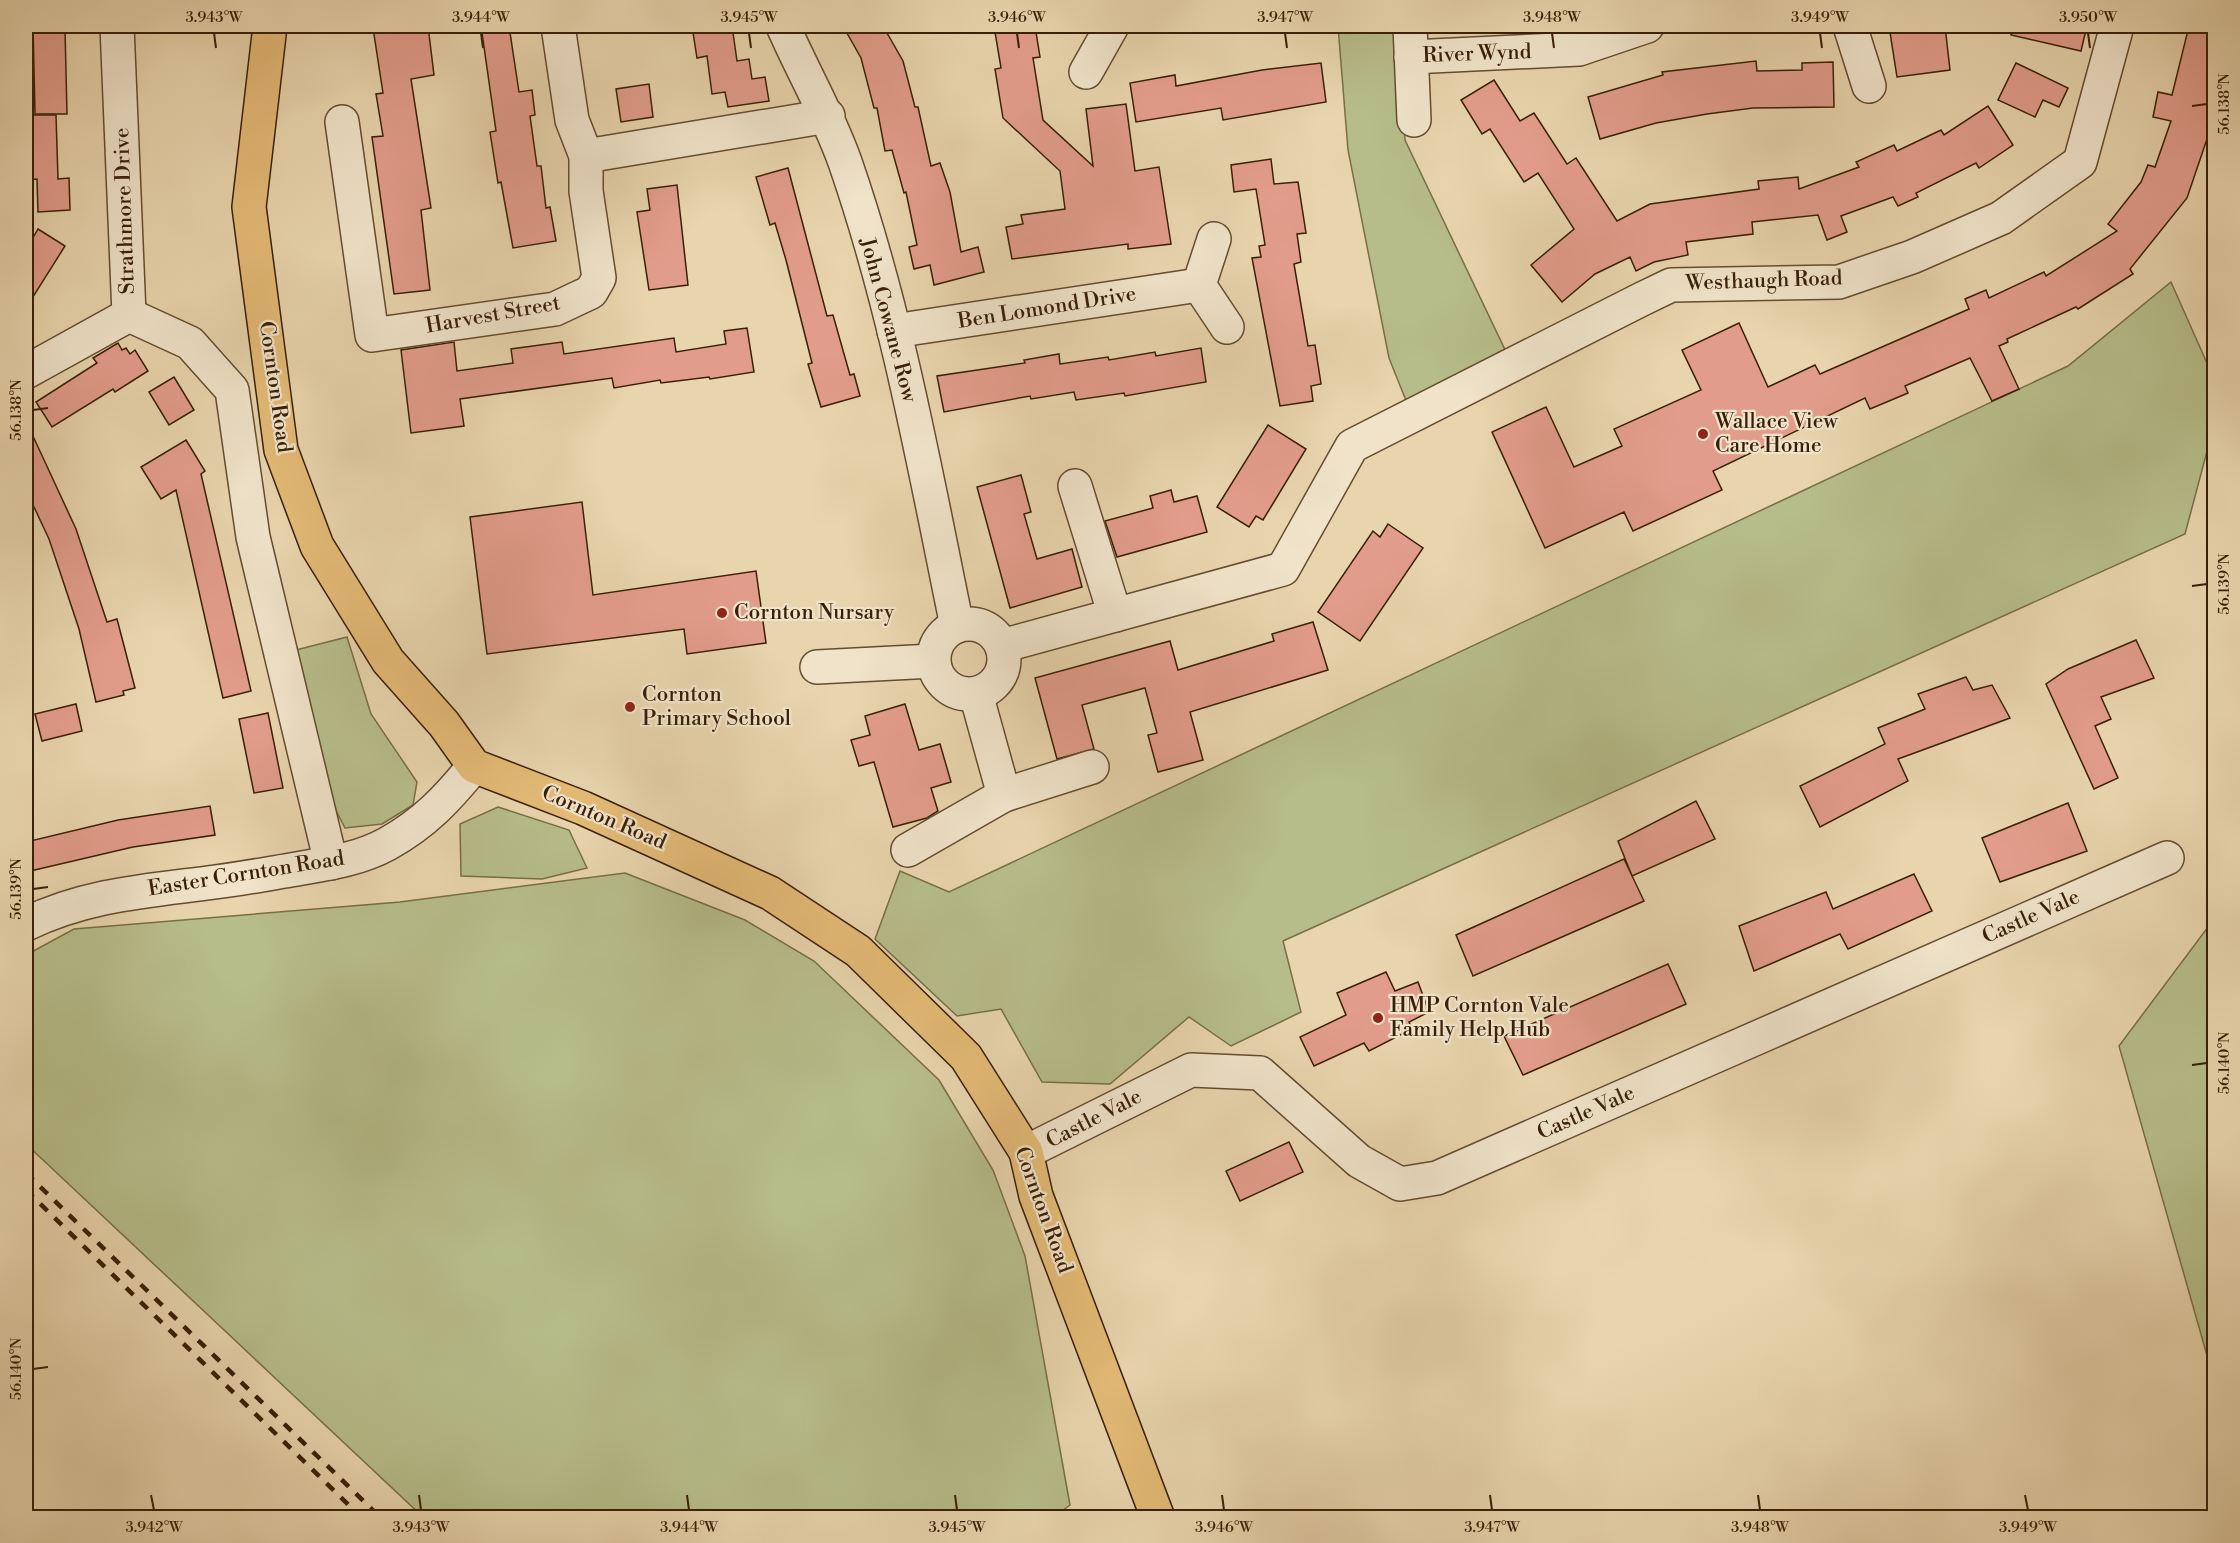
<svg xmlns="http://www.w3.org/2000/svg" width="2240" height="1543" viewBox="0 0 2240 1543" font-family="'Libre Bodoni',serif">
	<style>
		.green { fill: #b6bd8a; stroke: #786e48; stroke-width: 1.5 }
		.building { fill: #e29c8b; stroke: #391f07; stroke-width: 1.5 }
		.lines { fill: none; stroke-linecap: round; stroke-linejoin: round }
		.minor-casing { stroke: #654c30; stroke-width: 36 }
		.major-casing { stroke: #391f07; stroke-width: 36 }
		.minor { stroke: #f0e3ca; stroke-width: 33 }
		.major { stroke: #e4ba76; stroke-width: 33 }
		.rail { stroke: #391f07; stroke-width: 4.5; stroke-dasharray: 10 10; stroke-linecap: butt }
		.ticks { fill: none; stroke: #391f07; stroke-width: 2 }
		.poi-dot { fill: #8f2418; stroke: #f0e3ca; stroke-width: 2 }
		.labels { text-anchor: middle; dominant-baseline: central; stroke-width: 4.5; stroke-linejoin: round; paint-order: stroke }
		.street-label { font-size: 21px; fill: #391f07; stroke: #f0e3ca }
		.poi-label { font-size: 21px; fill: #391f07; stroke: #f0e3ca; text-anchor: start }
		.neatline { fill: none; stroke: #391f07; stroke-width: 2 }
		.ticks-label { font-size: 15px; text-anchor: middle; fill: #391f07 }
	</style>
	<rect width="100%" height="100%" fill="#e8d4ad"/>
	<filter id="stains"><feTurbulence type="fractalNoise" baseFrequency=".00333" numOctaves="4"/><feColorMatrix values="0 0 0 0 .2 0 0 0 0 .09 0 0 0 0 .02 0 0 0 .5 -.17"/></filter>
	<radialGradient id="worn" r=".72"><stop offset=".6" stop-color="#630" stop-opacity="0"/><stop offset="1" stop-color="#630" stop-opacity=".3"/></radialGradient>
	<g class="green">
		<path d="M 1338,26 L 1399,26 L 1405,140 L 1508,356 L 1407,403 L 1389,358 L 1348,150 Z"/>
		<path d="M 2171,282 L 2214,379 L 2214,425 L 2185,534 L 1283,941 L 1301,1012 L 1231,1046 L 1189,1017 L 1110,1084 L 1042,1082 L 1001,1009 L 957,1016 L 875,939 L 900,871 L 949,892 L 2068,366 Z"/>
		<path d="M 347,637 L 371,714 L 417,782 L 413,805 L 382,824 L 345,828 L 326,791 L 288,652 Z"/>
		<path d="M 498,807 L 569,830 L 587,868 L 542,879 L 461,876 L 460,824 Z"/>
		<path d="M 625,873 L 745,920 L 814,961 L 939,1080 L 993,1170 L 1025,1256 L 1070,1505 L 1054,1517 L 423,1517 L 26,1144 L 26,955 L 74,929 L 400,902 Z"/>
		<path d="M 2214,919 L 2214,1380 L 2119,1046 Z"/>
	</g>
	<g class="building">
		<path d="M 33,26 L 55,26 L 55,31 L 65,30 L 67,114 L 35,114 Z"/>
		<path d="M 388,26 L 428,26 L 434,75 L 411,79 L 431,208 L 421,210 L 430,290 L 394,294 L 372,137 L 383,136 L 376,94 L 383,93 L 373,28 Z"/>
		<path d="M 481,26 L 509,26 L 519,92 L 532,90 L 535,115 L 530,116 L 537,166 L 541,166 L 546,208 L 550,207 L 556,241 L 513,248 L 501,182 L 498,183 L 490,132 L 496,131 Z"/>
		<path d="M 692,26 L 732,26 L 737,61 L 749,59 L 752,79 L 765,77 L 769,101 L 728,107 L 725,92 L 712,94 L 707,56 L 697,58 Z"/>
		<path d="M 843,26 L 883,26 L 903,61 L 915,107 L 918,107 L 931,166 L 940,163 L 950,192 L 961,252 L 978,247 L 984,272 L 934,285 L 930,265 L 914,269 L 909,247 L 917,245 L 906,192 L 904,193 L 892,150 L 885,151 L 877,108 L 874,108 L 861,58 Z"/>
		<path d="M 994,26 L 1035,26 L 1040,57 L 1033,58 L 1043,120 L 1093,166 L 1086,109 L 1126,104 L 1135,171 L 1159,167 L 1171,244 L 1128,249 L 1128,244 L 1012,259 L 1006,227 L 1023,224 L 1021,215 L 1065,209 L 1060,171 L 1003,118 L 995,69 L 1001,68 Z"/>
		<path d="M 1889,26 L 1945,26 L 1950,70 L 1897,77 Z"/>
		<path d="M 2012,26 L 2070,26 L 2086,30 L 2081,51 L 2011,35 Z"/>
		<path d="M 2189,26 L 2214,26 L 2214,109 L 2209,133 L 2187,198 L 2130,269 L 2133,274 L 2078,309 L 2076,307 L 2007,339 L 2008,342 L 1999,346 L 2019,389 L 1992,401 L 1970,358 L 1905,386 L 1908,393 L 1870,409 L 1865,398 L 1713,471 L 1722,490 L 1633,531 L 1624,512 L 1545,548 L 1492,432 L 1546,407 L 1574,467 L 1622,446 L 1614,429 L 1701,390 L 1682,350 L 1739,323 L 1768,387 L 1815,365 L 1820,374 L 1969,309 L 1965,299 L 1986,290 L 1989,298 L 2044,272 L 2046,276 L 2117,231 L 2108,224 L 2141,182 L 2148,165 L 2155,167 L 2171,121 L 2153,117 L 2158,92 L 2172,95 Z"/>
		<path d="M 1756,61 L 1757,71 L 1802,70 L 1802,63 L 1833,62 L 1834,107 L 1753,108 L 1707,114 L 1656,123 L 1600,139 L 1588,97 L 1663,75 L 1662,72 Z"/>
		<path d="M 1321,63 L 1326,102 L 1223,120 L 1221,108 L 1136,122 L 1130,83 L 1175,75 L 1176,86 L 1262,70 Z"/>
		<path d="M 2016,63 L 2068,88 L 2059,107 L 2043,100 L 2035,117 L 1998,100 Z"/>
		<path d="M 1494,80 L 1520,121 L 1534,113 L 1567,164 L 1576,158 L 1617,221 L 1650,204 L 1759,189 L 1758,181 L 1798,177 L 1799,189 L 1859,167 L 1856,162 L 1894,145 L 1897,151 L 1941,130 L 1944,135 L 1988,106 L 2013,145 L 1979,168 L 1976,163 L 1916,193 L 1918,197 L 1898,206 L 1893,197 L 1841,216 L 1847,232 L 1827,240 L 1818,215 L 1752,222 L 1753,234 L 1686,242 L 1688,255 L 1654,262 L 1636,271 L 1630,257 L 1595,274 L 1562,302 L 1531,265 L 1574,229 L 1538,173 L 1524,182 L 1490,129 L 1482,134 L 1461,100 Z"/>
		<path d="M 649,84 L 653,117 L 621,122 L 616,89 Z"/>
		<path d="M 26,115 L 56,115 L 58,179 L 69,178 L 70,210 L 38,212 L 37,179 L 26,180 Z"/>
		<path d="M 1271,159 L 1274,184 L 1298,182 L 1306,233 L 1297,234 L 1301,262 L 1294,264 L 1308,346 L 1315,345 L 1321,384 L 1311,386 L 1313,401 L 1280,406 L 1252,258 L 1261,257 L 1259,246 L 1265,245 L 1256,189 L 1234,192 L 1231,165 Z"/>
		<path d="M 788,168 L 827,316 L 833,315 L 850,375 L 854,374 L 860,396 L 821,407 L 808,364 L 812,363 L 786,260 L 775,223 L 770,225 L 756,177 Z"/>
		<path d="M 677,185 L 688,285 L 649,290 L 637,212 L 650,210 L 647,189 Z"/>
		<path d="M 38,229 L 65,246 L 26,308 L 26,250 Z"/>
		<path d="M 747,328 L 754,372 L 710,379 L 709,377 L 661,383 L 660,380 L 614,388 L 612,378 L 460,399 L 464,426 L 411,433 L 401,350 L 454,342 L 457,371 L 513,363 L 511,349 L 562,342 L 564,354 L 674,338 L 676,352 L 726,344 L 724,331 Z"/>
		<path d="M 118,343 L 122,350 L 126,348 L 130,354 L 135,350 L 148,371 L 115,392 L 113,389 L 52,427 L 36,402 L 97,363 L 93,358 Z"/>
		<path d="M 1201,348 L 1206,382 L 1125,396 L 1124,393 L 1076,400 L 1074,392 L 1031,399 L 1030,396 L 944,412 L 937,376 L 1025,363 L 1024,360 L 1059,354 L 1060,364 L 1108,357 L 1109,360 L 1155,352 L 1156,356 Z"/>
		<path d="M 174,377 L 194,410 L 169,425 L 149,392 Z"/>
		<path d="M 26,421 L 76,529 L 107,622 L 117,619 L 135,688 L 123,691 L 124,695 L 96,702 L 79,629 L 49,539 L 26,490 Z"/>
		<path d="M 1268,425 L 1306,449 L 1263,520 L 1256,516 L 1249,527 L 1217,507 Z"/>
		<path d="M 186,440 L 205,471 L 201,474 L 251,691 L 223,698 L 176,490 L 161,499 L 141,467 Z"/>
		<path d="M 1021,475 L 1031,512 L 1024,514 L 1037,559 L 1072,549 L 1082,587 L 1010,608 L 977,487 Z"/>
		<path d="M 1171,490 L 1174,502 L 1197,496 L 1207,532 L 1117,557 L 1105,521 L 1153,508 L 1150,496 Z"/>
		<path d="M 582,502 L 593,595 L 756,571 L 766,643 L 687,654 L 684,629 L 487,654 L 470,517 Z"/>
		<path d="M 1388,524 L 1423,548 L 1360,641 L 1318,612 L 1373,531 L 1380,537 Z"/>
		<path d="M 1313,622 L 1328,670 L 1190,712 L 1203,760 L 1158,772 L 1148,735 L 1157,733 L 1145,688 L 1082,705 L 1094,749 L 1057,759 L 1035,678 L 1170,641 L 1178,670 L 1274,641 L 1272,634 Z"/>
		<path d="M 2136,640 L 2154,678 L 2101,697 L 2111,719 L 2095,726 L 2118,778 L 2094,789 L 2046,684 L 2068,669 Z"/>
		<path d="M 1966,677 L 1973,690 L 1992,685 L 2010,718 L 1898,759 L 1908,781 L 1820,827 L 1800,786 L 1885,744 L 1878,728 L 1925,709 L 1918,694 Z"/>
		<path d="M 76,704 L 82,731 L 42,741 L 35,714 Z"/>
		<path d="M 905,704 L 919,750 L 940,744 L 951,782 L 931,788 L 938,811 L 927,818 L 893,827 L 874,762 L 859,766 L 851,740 L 870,735 L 865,716 Z"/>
		<path d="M 268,713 L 283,788 L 254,793 L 239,719 Z"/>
		<path d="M 1696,801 L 1715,839 L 1632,876 L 1618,841 Z"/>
		<path d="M 2068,803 L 2087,851 L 2000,882 L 1982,838 Z"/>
		<path d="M 210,806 L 215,835 L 133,847 L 26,872 L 26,842 L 118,820 Z"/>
		<path d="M 1624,859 L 1644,901 L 1473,976 L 1456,935 Z"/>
		<path d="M 1914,874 L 1932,911 L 1848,949 L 1840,934 L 1754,971 L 1739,926 L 1826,892 L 1833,909 Z"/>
		<path d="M 1668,964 L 1686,1004 L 1523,1075 L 1504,1036 Z"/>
		<path d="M 1386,972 L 1395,991 L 1418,982 L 1429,1012 L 1409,1022 L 1412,1029 L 1369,1051 L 1364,1043 L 1314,1066 L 1300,1037 L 1346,1015 L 1337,993 Z"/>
		<path d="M 1289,1142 L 1303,1172 L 1240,1201 L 1226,1171 Z"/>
	</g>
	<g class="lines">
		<defs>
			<g id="minor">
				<path d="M 783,26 C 803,72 828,114 845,162 C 897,312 925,470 957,626"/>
				<path d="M 1410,26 L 1414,120"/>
				<path d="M 1850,26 L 1869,86"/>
				<path d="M 1411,57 L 1579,49 L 1647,26"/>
				<path d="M 1086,72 L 1112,26"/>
				<path d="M 342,122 L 372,335 L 555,309 L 591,292 L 599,278 L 586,191 L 586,156 L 572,120 L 558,26"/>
				<path d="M 586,156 L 828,116"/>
				<path d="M 1214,239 L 1199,285 L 1227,327"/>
				<path d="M 129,315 L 190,343 L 232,390 L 253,537 L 331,863"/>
				<path d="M 894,331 L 1199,285"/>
				<path d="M 26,372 L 129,315 L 117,26"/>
				<path d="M 1075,486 L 1115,615"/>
				<circle cx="969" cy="659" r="35"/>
				<path d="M 1002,646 L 1283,569 L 1352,446 L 1642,299 L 1671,285 L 1839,282 L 1912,257 L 2001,218 L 2080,162 L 2117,26"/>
				<path d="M 817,667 L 933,661"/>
				<path d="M 976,694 L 1004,795"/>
				<path d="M 908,850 L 1004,795 L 1092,767"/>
				<path d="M 26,924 C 89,894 147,891 215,882 C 240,879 266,874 291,870 C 324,864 358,860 387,844 C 425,823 448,798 474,766"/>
				<path d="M 1026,1152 L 1191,1070 L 1260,1073 L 1359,1161 L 1400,1184 L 1437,1178 L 2167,858"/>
			</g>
			<path id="major" d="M 270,26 L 249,207 L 281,450 L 317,546 L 388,661 L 444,724 L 474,766 L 583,808 L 770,893 L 858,951 L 966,1057 L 1026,1152 L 1036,1196 L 1158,1518"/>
		</defs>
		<use href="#minor" class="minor-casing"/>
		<use href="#major" class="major-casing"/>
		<use href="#minor" class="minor"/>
		<use href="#major" class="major"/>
		<g class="rail">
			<path d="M 26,1173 L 381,1518"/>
			<path d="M 26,1190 L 362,1518"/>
		</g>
	</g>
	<path class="ticks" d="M 214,33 L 216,48M 481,33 L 483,48M 749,33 L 751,48M 1017,33 L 1019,48M 1285,33 L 1287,48M 1552,33 L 1554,48M 1820,33 L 1822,48M 2088,33 L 2090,48M 2192,106 L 2207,104M 33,410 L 48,408M 2192,586 L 2207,584M 33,889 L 48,887M 2192,1065 L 2207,1063M 33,1369 L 48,1367M 151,1495 L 154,1510M 419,1495 L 421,1510M 687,1495 L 689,1510M 955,1495 L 957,1510M 1222,1495 L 1224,1510M 1490,1495 L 1492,1510M 1758,1495 L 1760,1510M 2025,1495 L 2028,1510"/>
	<g class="poi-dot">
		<circle cx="1703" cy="434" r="6"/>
		<circle cx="722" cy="613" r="6"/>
		<circle cx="630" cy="707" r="6"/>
		<circle cx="1378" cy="1018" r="6"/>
	</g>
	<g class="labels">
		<g class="street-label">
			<text transform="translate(1477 54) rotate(-2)">River Wynd</text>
			<text transform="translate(125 211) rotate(-92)">Strathmore Drive</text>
			<text transform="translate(1764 281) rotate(-2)">Westhaugh Road</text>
			<text transform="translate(1047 308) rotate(-9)">Ben Lomond Drive</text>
			<text transform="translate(493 315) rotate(-10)">Harvest Street</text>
			<text transform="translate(888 320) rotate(75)">John Cowane Row</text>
			<text transform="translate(275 387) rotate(82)">Cornton Road</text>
			<text transform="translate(604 818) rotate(23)">Cornton Road</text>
			<text transform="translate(246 874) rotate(-9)">Easter Cornton Road</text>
			<text transform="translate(2031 917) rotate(-24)">Castle Vale</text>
			<text transform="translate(1586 1113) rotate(-24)">Castle Vale</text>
			<text transform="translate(1094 1119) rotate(-27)">Castle Vale</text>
			<text transform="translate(1043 1210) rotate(70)">Cornton Road</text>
		</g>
		<g class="poi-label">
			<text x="1715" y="422">Wallace View<tspan x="1715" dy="24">Care Home</tspan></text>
			<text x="734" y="613">Cornton Nursary</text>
			<text x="642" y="695">Cornton<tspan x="642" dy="24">Primary School</tspan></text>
			<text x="1390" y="1006">HMP Cornton Vale<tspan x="1390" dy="24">Family Help Hub</tspan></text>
		</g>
	</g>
	<rect width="2240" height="1543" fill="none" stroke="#e8d4ad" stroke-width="66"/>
	<rect x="33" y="33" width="2174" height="1477" class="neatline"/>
	<g class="ticks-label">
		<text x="214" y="22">3.943°W</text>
		<text x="481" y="22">3.944°W</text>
		<text x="749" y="22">3.945°W</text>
		<text x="1017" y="22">3.946°W</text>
		<text x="1285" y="22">3.947°W</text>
		<text x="1552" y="22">3.948°W</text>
		<text x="1820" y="22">3.949°W</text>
		<text x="2088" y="22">3.950°W</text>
		<text transform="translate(2224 104) rotate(-90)" y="5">56.138°N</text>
		<text transform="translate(16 410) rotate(-90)" y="5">56.138°N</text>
		<text transform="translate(2224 584) rotate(-90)" y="5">56.139°N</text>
		<text transform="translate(16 889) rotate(-90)" y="5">56.139°N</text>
		<text transform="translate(2224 1063) rotate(-90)" y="5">56.140°N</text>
		<text transform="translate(16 1369) rotate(-90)" y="5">56.140°N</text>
		<text x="154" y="1532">3.942°W</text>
		<text x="421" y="1532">3.943°W</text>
		<text x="689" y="1532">3.944°W</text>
		<text x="957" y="1532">3.945°W</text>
		<text x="1224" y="1532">3.946°W</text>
		<text x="1492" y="1532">3.947°W</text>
		<text x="1760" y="1532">3.948°W</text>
		<text x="2028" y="1532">3.949°W</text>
	</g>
	<rect width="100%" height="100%" filter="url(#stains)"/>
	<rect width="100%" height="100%" fill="url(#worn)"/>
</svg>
